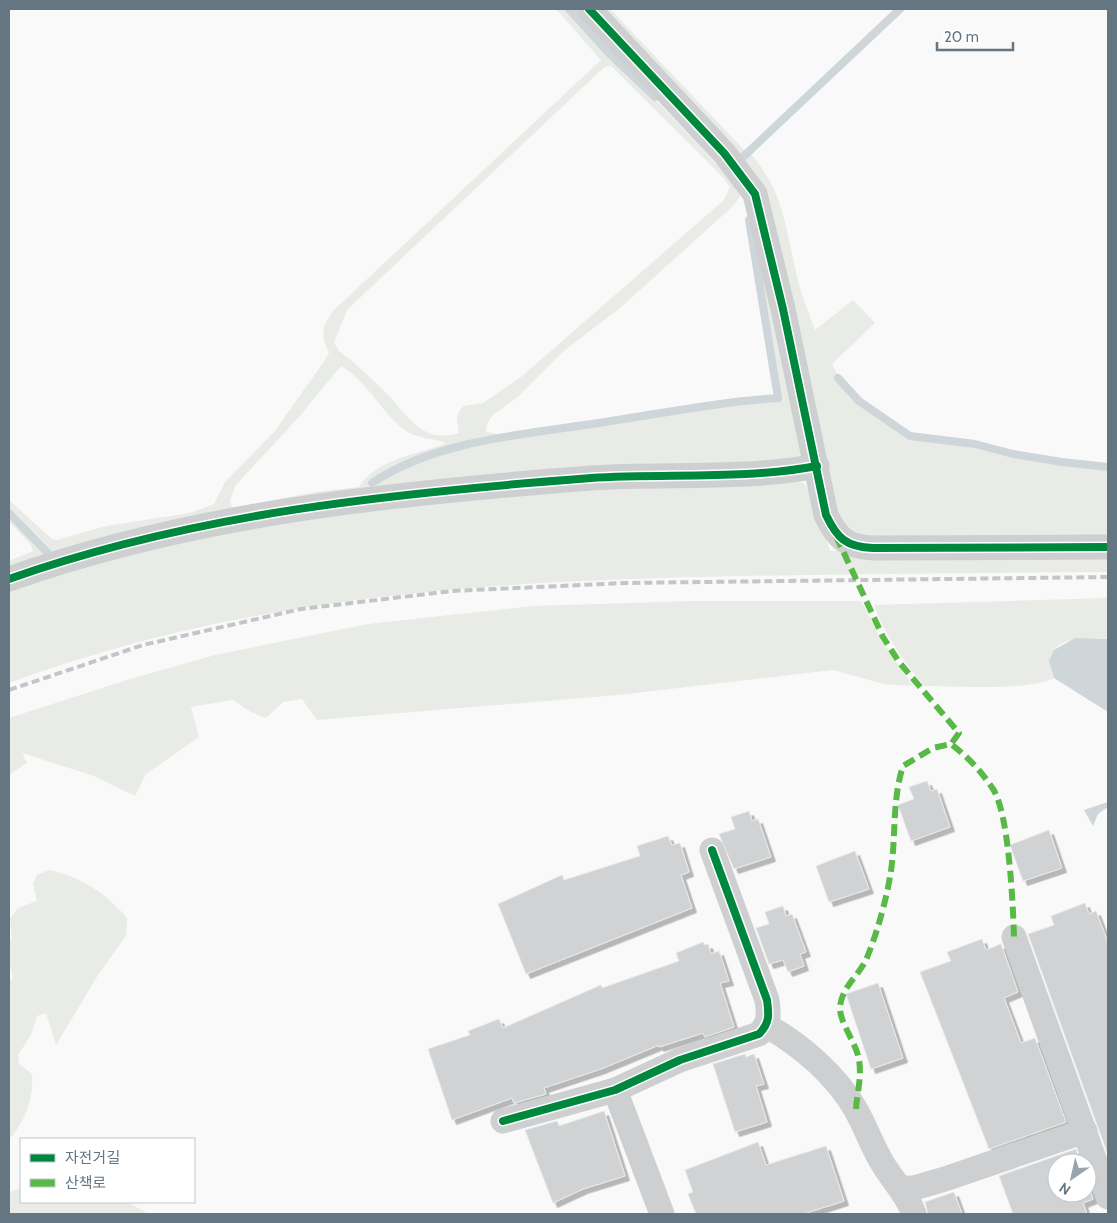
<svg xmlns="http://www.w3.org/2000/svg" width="1117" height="1223" viewBox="0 0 1117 1223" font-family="Cabin,'Noto Sans KR',sans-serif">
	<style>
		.green { fill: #e8ebe6; fill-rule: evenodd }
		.water { fill: #ced6d9 }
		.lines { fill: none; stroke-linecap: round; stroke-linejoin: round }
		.stream { stroke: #ced6d9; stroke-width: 8 }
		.building { fill: #d0d2d3; stroke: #e8e8e8; filter: url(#shadow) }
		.street { stroke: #cecfd0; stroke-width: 25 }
		.rail { stroke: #c3c5c6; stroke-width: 4; stroke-dasharray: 8 4; stroke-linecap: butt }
		.quiet { stroke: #58b947; stroke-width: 6; stroke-dasharray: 12 6; stroke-linecap: butt }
		.cycleway-casing { stroke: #fff; stroke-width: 11 }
		.cycleway { stroke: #00873e; stroke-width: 8 }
	</style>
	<defs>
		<filter id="shadow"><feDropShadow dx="4.5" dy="4.5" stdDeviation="0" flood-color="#0004"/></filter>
	</defs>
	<rect width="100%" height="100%" fill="#f9f9f9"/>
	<g class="green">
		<path d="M 556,9 L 566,9 C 623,72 690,127 741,195 L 733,206 L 620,308 L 565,350 L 520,395 L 492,416 L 487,424 L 486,432 L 504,435 C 476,440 381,462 368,487 L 401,468 L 472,444 L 731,405 L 781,399 L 745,194 L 687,126 L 611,52 L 571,9 L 586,9 L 748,188 L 803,455 L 799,462 L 503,479 L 9,573 L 9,561 L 33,551 L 31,545 L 9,522 L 9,517 L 43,553 L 48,554 L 50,549 L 9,507 L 9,500 L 52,539 L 57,540 L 106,526 L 190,513 L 214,504 L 225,482 L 274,432 L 323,363 L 329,353 C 320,334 322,327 333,311 L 601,60 ZM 611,66 L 722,176 L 730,187 L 724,200 L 521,377 L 483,403 L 464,406 L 460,410 L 457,417 L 459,433 C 423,444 410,418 389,396 C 373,380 357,364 339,351 L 334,343 L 347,310 L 599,72 L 605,67 ZM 341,366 C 367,381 380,410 403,429 C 416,439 433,438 446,443 C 419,454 374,460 359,487 L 316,492 L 232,508 L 230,501 L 235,486 L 299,417 Z"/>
		<path d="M 597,9 L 610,9 L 747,153 L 741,156 L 744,159 L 750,153 C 783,190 785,225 796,272 C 800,292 808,311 815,330 L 853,300 L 875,323 L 832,364 L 839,377 L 836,379 L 857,402 L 910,438 L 975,446 L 1013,456 L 1062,463 L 1108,468 L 1108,543 L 868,544 L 842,526 L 828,479 L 765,211 Z"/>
		<path d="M 792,479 L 804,483 L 811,494 L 830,551 L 1108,550 L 1108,572 C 985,573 863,574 740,576 C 487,581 248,595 9,683 L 9,583 L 57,566 L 359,503 Z"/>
		<path d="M 1108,598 L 1108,639 C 1080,638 1039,636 1054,678 C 1030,691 955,686 924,686 C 904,661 885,636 874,605 Z"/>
		<path d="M 693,601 L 861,601 L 883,643 L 913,686 L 884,684 L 833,670 L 618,695 L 317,720 L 302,699 L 283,702 L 266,718 L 251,712 L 233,700 L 191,707 L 199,737 L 146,774 L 135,796 L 94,776 L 22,753 L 27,763 L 9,775 L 9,718 L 127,680 L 215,655 L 368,624 L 534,606 Z"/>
		<path d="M 49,870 C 80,876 107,894 127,918 L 126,936 L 98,975 L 56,1045 L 46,1013 L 37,1016 L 31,1035 L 18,1055 L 19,1064 L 32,1074 C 34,1099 25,1121 9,1140 L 9,980 L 13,979 L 11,969 L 9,968 L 9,941 L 12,938 L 10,918 L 18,908 L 37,901 L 33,884 L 37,875 Z"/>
		<path d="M 21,1188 L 21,1202 L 128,1202 L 148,1214 L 9,1214 L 9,1192 Z"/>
	</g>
	<g class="water">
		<path d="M 1075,638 L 1108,639 L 1108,712 L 1054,678 L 1049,661 L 1054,650 Z"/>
		<path d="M 1108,802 L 1108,807 L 1098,814 L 1093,826 L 1084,810 Z"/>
	</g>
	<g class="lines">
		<g class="stream">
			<path d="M 569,9 L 609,53 L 655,97"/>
			<path d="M 743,157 L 900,9"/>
			<path d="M 838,378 L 859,401 L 910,436 L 975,444 L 1013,454 L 1062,462 L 1108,467"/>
			<path d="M 372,483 C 438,439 529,434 605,422 C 663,413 720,402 778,398 L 749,220"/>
			<path d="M 9,513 L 47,552"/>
		</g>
	</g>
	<g class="building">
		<path d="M 927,781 L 931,791 L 937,789 L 950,827 L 911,841 L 898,805 L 914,799 L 909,787 Z"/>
		<path d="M 749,811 L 752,821 L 758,819 L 771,857 L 734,869 L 719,834 L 735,829 L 731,817 Z"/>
		<path d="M 1049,830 L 1062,868 L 1023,881 L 1010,845 Z"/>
		<path d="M 668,836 L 672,845 L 680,843 L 689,872 L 681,875 L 692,908 L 526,974 L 498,904 L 562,875 L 564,880 L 640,856 L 637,846 Z"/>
		<path d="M 855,851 L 869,889 L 829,902 L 816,866 Z"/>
		<path d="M 1085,903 L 1089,914 L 1096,911 L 1108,943 L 1108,1155 L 1028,934 L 1054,925 L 1051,916 Z"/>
		<path d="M 783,906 L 786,916 L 792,914 L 806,952 L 800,954 L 804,966 L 788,972 L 783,960 L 769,964 L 756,928 L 769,924 L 765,912 Z"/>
		<path d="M 982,939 L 986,950 L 1001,944 L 1018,992 L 1004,998 L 1021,1043 L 1035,1038 L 1066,1122 L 989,1149 L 920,972 L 951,961 L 947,952 Z"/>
		<path d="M 703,942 L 704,945 L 708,944 L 711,954 L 719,951 L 729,981 L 720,983 L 734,1027 L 705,1037 L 703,1033 L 659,1047 L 659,1045 L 601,1069 L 544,1088 L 546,1094 L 514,1103 L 512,1098 L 452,1120 L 428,1049 L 470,1035 L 468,1031 L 499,1019 L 503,1028 L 601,985 L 602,988 L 679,961 L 676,953 Z"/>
		<path d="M 878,983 L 903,1058 L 871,1069 L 846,994 Z"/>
		<path d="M 745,1054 L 746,1057 L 754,1054 L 764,1084 L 756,1086 L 767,1122 L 735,1132 L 713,1064 Z"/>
		<path d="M 604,1111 L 625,1176 L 583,1189 L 553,1203 L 525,1130 L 557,1121 L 559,1126 Z"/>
		<path d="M 758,1142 L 766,1165 L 826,1146 L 844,1201 L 803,1214 L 696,1214 L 688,1194 L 693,1192 L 685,1170 Z"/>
		<path d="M 1076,1149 L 1080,1163 L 1057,1163 L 1057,1193 L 1087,1193 L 1087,1181 L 1093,1199 L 1083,1203 L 1087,1214 L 1013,1214 L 999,1176 Z"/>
		<path d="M 954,1192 L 962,1214 L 928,1214 L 925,1202 Z"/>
	</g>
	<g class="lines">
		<g class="street">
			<path d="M 589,9 L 724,153 L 755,194 L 783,309 L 826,515 C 837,538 846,547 873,548 L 1108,547"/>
			<path d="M 9,579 C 195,513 395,493 591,478 C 666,473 743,480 817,466"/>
			<path d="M 1014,937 L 1108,1197"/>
			<path d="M 767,1026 C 801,1045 837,1076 856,1110 C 865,1126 871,1143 880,1159 C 890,1178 907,1193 914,1214"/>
			<path d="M 615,1090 L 662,1214"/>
			<path d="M 503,1121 L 615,1090 L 680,1060 L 759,1034 C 770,1023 769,1014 767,1000 L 712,850"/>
			<path d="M 900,1188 L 914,1188 L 945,1179 L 1085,1131"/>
		</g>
		<path class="rail" d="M 9,690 L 143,645 L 301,609 L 452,591 L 624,583 L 1108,577"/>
		<g class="quiet">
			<path d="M 836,536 L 883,637 L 899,662 L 959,733 L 951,744"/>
			<path d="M 856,1109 C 857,1093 862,1077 859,1060 C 857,1044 839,1022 840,1007 C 842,985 861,975 868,955 C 878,930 887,897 891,871 C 896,836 892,800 903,766 L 933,748 L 951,744 C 967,756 982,772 993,789 C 1009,813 1013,905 1014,937"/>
		</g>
		<defs>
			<g id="cycleway">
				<path d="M 589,9 L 724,153 L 755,194 L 783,309 L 826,515 C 837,538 846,547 873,548 L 1108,547"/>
				<path d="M 9,579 C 195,513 395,493 591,478 C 666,473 743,480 817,466"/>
				<path d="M 503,1121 L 615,1090 L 680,1060 L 759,1034 C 770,1023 769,1014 767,1000 L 712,850"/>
			</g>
		</defs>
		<use href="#cycleway" class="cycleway-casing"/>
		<use href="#cycleway" class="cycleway"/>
	</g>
	<rect width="1117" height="1223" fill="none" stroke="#657683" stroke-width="20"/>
	<rect x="20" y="1138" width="175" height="65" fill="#ffffff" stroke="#c1c8cd"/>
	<rect x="30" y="1154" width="25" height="8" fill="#00873e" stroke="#c1c8cd"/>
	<text x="65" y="1163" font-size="15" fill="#657683">자전거길</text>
	<rect x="30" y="1179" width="25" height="8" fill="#58b947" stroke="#c1c8cd"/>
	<text x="65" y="1188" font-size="15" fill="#657683">산책로</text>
	<g transform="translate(1072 1178) rotate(214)"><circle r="24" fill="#ffffff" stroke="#c1c8cd"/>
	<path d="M0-4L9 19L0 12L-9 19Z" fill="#99a4ac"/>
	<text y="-8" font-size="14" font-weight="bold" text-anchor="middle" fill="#657683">N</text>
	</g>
	<path d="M937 42v8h76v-8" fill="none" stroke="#657683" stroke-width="2.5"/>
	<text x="944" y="42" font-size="15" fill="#657683" stroke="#ffffff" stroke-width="4" paint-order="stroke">20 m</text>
</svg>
